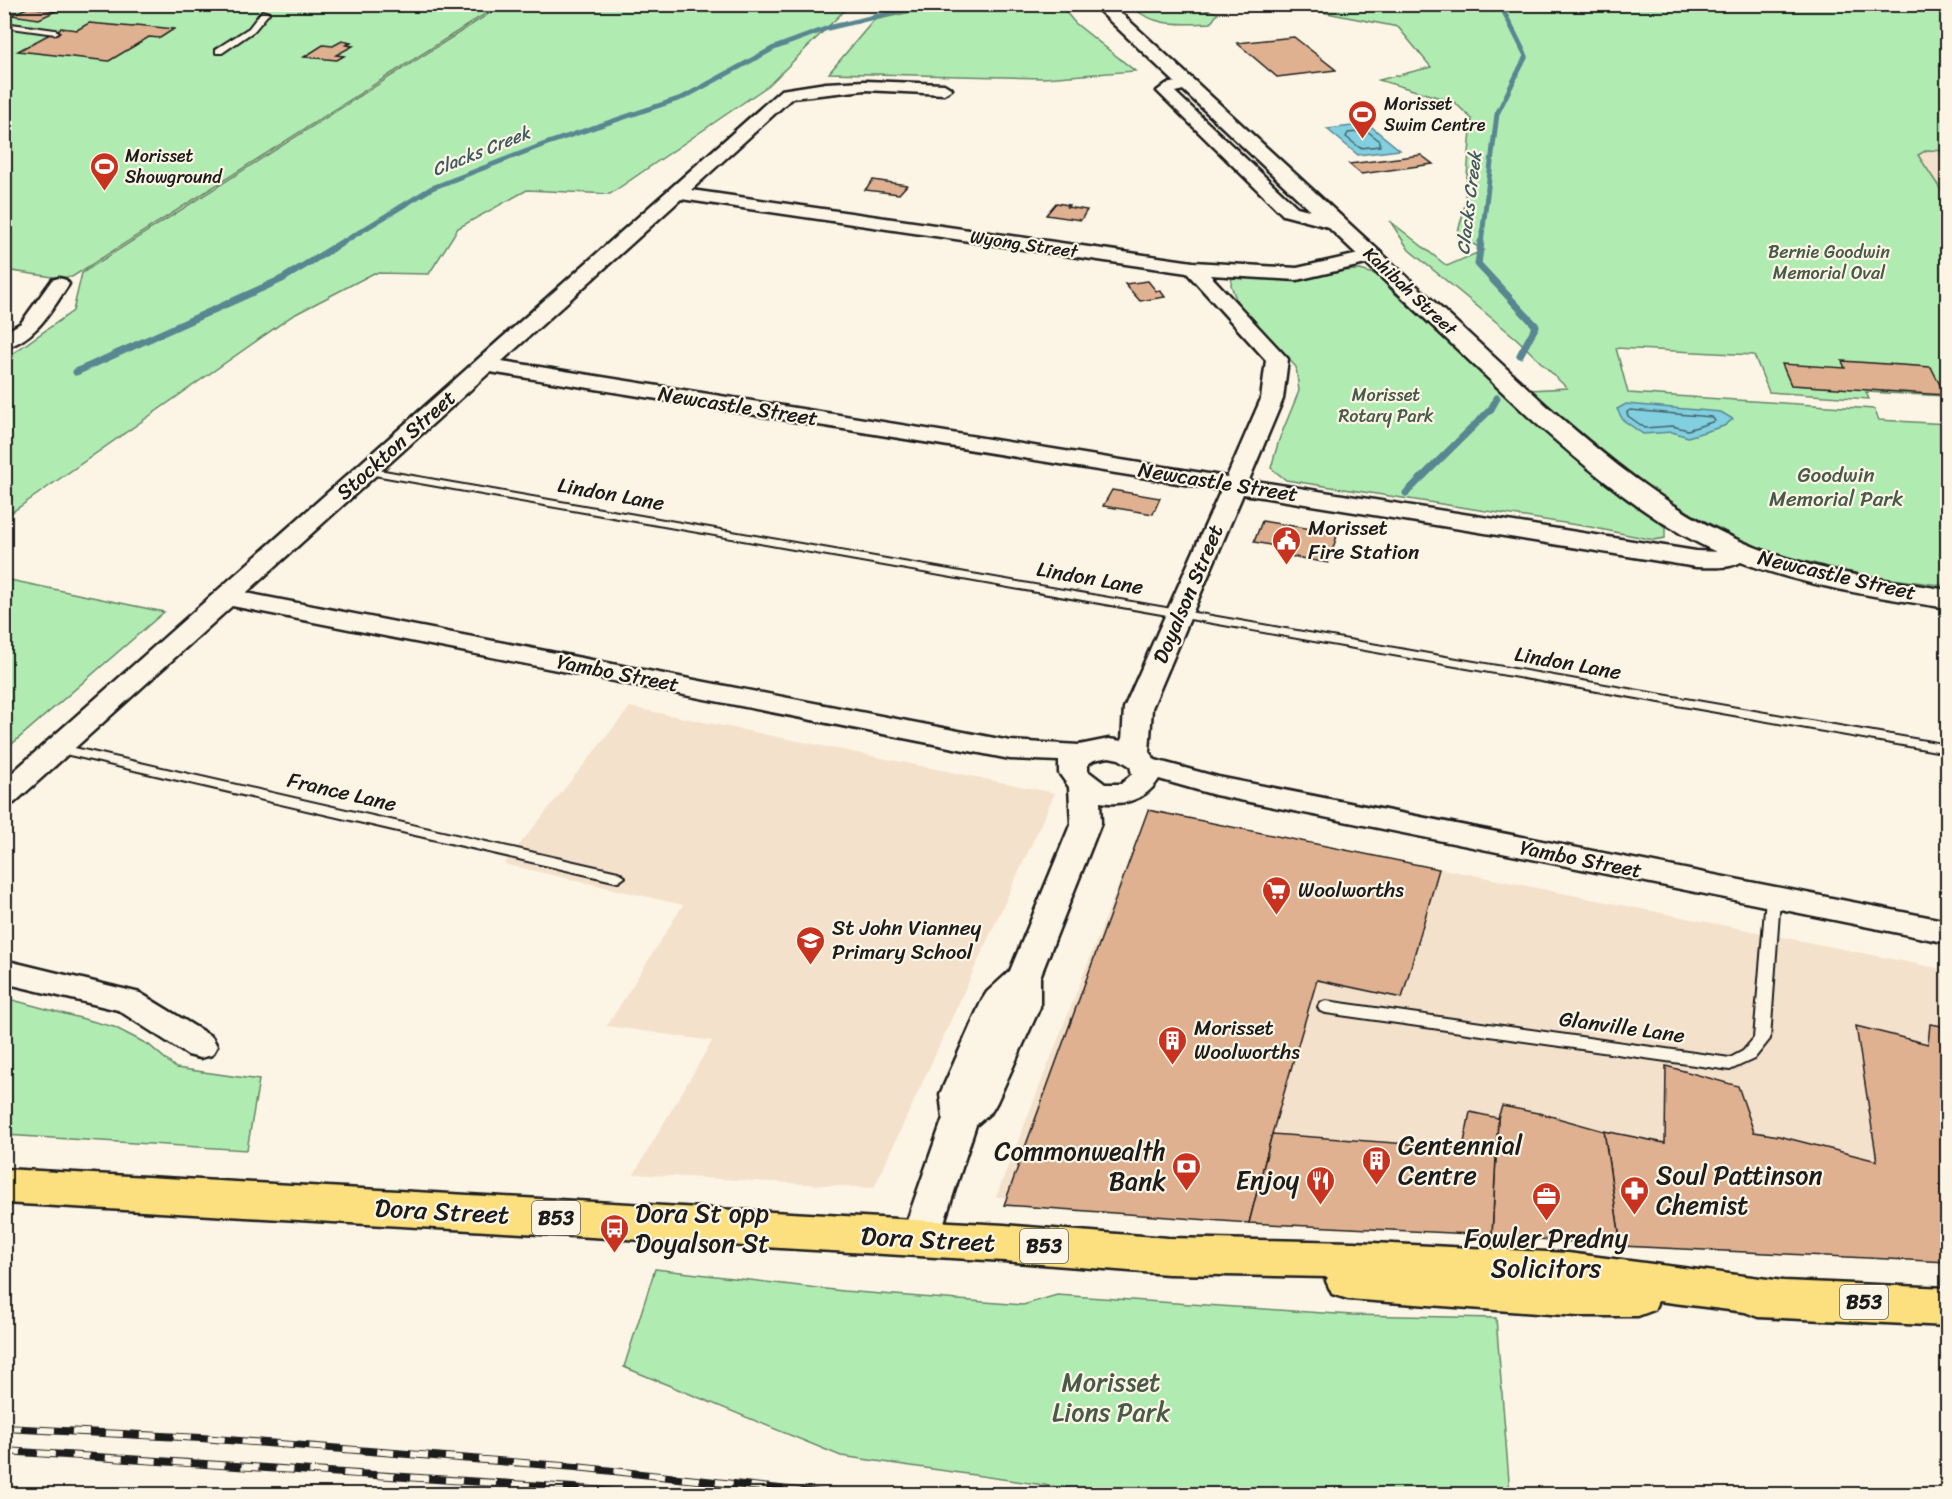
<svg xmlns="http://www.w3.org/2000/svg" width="1952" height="1499" viewBox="0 0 1952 1499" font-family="Sriracha,sans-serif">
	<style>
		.built { fill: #f4e1cc }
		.green { fill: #b0ecb2; stroke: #668467; stroke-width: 1.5 }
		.water { fill: #81cfdf; stroke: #598791; stroke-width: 1.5 }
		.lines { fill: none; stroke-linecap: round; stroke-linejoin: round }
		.shore { stroke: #44646a; stroke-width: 1.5 }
		.stream-far1 { stroke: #598791; stroke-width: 5 }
		.stream { stroke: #598791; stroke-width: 7 }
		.building { fill: #e0b191; stroke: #1c1c1c; stroke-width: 1.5 }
		.lane-casing { stroke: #1c1c1c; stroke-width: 4 }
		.street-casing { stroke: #1c1c1c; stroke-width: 5 }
		.secondary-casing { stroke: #1c1c1c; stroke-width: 5 }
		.primary-casing { stroke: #1c1c1c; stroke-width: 5 }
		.lane { fill: #fcf5e5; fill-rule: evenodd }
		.street { fill: #fcf5e5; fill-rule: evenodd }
		.secondary { fill: #fcf5e5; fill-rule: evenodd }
		.primary { fill: #fce080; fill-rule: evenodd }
		.rail-casing { stroke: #1c1c1c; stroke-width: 8 }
		.rail { stroke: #fcf5e5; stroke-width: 6; stroke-dasharray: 17; stroke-linecap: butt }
		.labels { text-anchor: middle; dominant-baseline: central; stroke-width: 4.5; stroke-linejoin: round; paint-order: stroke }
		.far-poi-label { font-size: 18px; fill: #1c1c1c; stroke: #fcf5e5; text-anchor: start }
		.far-water-label { font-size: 18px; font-style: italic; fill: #3f5b60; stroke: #fcf5e5 }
		.far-street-label { font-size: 18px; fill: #1c1c1c; stroke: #fcf5e5 }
		.far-park-label { font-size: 18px; fill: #485a49; stroke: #fcf5e5 }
		.shield { fill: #fcf5e5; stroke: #5f5d58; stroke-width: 1.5 }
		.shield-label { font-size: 20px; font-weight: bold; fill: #1c1c1c }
		.street-label { font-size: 21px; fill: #1c1c1c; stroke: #fcf5e5 }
		.park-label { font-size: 21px; fill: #485a49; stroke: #fcf5e5 }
		.poi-label { font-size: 21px; fill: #1c1c1c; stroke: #fcf5e5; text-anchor: start }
		.near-poi-label { font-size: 26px; fill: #1c1c1c; stroke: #fcf5e5; text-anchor: start }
		.near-street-label { font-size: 26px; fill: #1c1c1c; stroke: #fcf5e5 }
		.near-park-label { font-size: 26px; fill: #485a49; stroke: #fcf5e5 }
	</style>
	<rect width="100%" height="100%" fill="#fcf5e5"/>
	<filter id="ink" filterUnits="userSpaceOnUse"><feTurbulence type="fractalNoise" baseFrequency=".0167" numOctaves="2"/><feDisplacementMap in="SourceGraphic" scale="12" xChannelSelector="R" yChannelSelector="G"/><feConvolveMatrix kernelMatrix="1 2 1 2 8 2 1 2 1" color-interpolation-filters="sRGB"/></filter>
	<g filter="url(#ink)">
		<g class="built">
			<path d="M 1927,150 L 1947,151 L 1947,199 L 1918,155 Z"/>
			<path d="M 630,707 L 1055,793 L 874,1188 L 634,1174 L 712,1041 L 607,1026 L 683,905 L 504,864 Z"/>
			<path d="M 1148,810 L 1947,970 L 1947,1257 L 996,1197 Z"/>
		</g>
		<g class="green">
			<path d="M 504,4 L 850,5 L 769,85 L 610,194 L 527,190 L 458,228 L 429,274 L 374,273 L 292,316 L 5,517 L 5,359 L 73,311 L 82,273 Z"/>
			<path d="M 5,5 L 499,5 L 72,277 L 53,277 L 5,270 Z"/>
			<path d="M 943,5 L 1060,5 L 1075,23 L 1135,71 L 1044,78 L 829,73 L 874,20 Z"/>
			<path d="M 1129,5 L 1198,5 L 1191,6 L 1218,13 L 1211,23 C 1178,24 1156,28 1129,5 Z"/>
			<path d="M 1286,5 L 1947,5 L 1947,151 L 1927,150 L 1918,155 L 1947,199 L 1947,399 L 1946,396 L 1866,392 L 1869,399 L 1769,392 L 1754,355 L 1616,348 L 1628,393 L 1874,409 L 1879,420 L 1947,424 L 1947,586 L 1860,575 L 1761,550 L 1658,497 L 1529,390 L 1567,388 L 1517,339 L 1409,250 L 1390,221 L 1447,266 L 1484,250 L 1457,235 L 1464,210 L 1472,119 L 1454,102 L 1379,80 L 1431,67 L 1398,27 Z"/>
			<path d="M 1360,270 L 1378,275 L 1391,290 L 1584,467 L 1665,527 L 1665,538 L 1654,540 L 1590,527 L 1286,480 L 1271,468 L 1279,440 L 1299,391 L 1296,367 L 1237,302 L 1231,285 L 1232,277 Z"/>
			<path d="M 5,579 L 164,612 L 5,750 L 4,579 Z"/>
			<path d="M 5,998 L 114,1027 L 149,1045 L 176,1068 L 259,1080 L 247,1150 L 5,1135 Z"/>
			<path d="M 655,1269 L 843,1291 L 1023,1305 L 1057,1295 L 1352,1315 L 1496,1318 L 1510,1494 L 1107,1494 L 841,1456 L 624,1367 Z"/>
		</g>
		<g class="water">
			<path d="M 1368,124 L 1400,150 L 1358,155 L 1327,129 Z"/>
			<path d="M 1626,404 L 1721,412 L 1733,419 L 1724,426 L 1688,437 L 1672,432 L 1643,434 L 1623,420 L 1617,409 Z"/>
		</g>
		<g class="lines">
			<g class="shore">
				<path d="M 1367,131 L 1380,141 L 1380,146 L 1360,148 L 1346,137 L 1348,133 Z"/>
				<path d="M 1630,410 L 1712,417 L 1715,421 L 1688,430 L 1672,426 L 1645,428 L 1628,416 L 1627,412 Z"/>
			</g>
			<g class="stream-far1">
				<path d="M 340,244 L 432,188 L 545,144 L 684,97 L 774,48 L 828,28 L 908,9 L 916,4"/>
				<path d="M 1481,244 L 1497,114 L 1526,56 L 1500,4"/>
			</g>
			<g class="stream">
				<path d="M 1481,242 L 1478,264 L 1536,326 L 1520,355"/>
				<path d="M 76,372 L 282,279 L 343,242"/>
				<path d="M 1406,493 L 1491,409 L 1497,398"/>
			</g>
		</g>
		<g class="building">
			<path d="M 29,7 L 56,11 L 39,19 L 11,15 Z"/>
			<path d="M 89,23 L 133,27 L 137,25 L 174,29 L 160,38 L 149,37 L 109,61 L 18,51 L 61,28 L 77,30 Z"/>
			<path d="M 1294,37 L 1336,70 L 1277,77 L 1237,43 Z"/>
			<path d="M 342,41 L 351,43 L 346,45 L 353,46 L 336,55 L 344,56 L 337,60 L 304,57 L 323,45 L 333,46 Z"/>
			<path d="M 1421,155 L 1433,164 L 1361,174 L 1349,164 Z"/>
			<path d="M 873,180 L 907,185 L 899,194 L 865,190 Z"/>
			<path d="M 1056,203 L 1069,205 L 1067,207 L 1087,210 L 1081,220 L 1046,215 Z"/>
			<path d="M 1148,281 L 1156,291 L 1160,290 L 1165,297 L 1140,301 L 1125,284 Z"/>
			<path d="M 1842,361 L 1931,367 L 1945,395 L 1791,385 L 1782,364 L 1845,368 Z"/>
			<path d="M 1112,490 L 1160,498 L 1153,514 L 1103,506 Z"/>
			<path d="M 1262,521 L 1338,533 L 1328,563 L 1289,556 L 1291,549 L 1254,542 Z"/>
			<path d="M 1148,810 L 1439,869 L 1402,998 L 1317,980 L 1272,1134 L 1249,1223 L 1004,1205 Z"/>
			<path d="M 1930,1024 L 1948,1027 L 1948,1262 L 1621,1246 L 1604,1131 L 1665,1143 L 1666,1066 L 1738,1086 L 1754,1132 L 1779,1136 L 1877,1161 L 1856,1026 L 1928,1044 Z"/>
			<path d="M 1502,1106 L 1543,1114 L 1604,1131 L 1621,1246 L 1492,1235 L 1498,1118 Z"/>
			<path d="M 1470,1112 L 1498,1118 L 1492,1235 L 1249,1223 L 1272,1134 L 1463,1148 Z"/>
		</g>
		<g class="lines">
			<defs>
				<g id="lane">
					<path d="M 262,11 L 269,13 L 254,31 L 222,53 L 216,53 L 216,49 L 249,28 Z"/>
					<path d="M 4,23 L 55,30 L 59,32 L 55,34 L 4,27 Z"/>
					<path d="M 367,468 L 1948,745 L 1948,753 L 363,473 L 361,471 Z"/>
					<path d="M 57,744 L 618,872 L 625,877 L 618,882 L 52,751 L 50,748 Z"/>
					<path d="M 1773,893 L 1778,894 L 1780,898 L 1770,1039 L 1754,1059 L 1730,1070 L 1326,1013 L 1320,1011 L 1318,1007 L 1320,1003 L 1326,1001 L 1730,1058 L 1743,1051 L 1754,1038 L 1766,898 L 1768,894 Z"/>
				</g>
				<g id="street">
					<path d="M 1186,80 L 1194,85 L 1192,88 L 1175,92 L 1297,207 L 1343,219 L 1345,223 L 1343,227 L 1336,229 L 1283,215 L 1157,91 L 1166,84 Z"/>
					<path d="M 865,81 L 944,84 L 952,89 L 944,94 L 865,90 L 792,98 L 691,190 L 1193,262 L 1297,268 L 1372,251 L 1379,253 L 1382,257 L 1379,261 L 1297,280 L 1210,275 L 1288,359 L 1283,399 L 1249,480 L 1696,551 L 1720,552 L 1739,545 L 1748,547 L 1751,552 C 1739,571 1716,567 1696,567 L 1243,494 L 1152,708 L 1149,752 L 1155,760 L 1218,777 L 1948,921 L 1948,943 L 1215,795 L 1159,779 C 1146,800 1123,806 1100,802 L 1101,823 L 1040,977 L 1040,1007 L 997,1102 L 992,1111 L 976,1125 L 939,1238 L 933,1249 L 920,1253 L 907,1249 L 901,1238 L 943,1118 L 940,1094 L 982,1000 L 987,992 L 1010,971 L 1071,823 L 1069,787 L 1059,773 L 1059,761 L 1010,759 L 232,606 L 14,803 L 4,805 L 4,780 L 781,90 L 826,83 ZM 681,199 L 1187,273 L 1266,360 L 1261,399 L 1227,477 L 502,361 ZM 490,372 L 1221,490 L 1124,708 L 1122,741 L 1109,739 L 1079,745 L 1010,741 L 246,593 ZM 1109,757 L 1119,759 L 1130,766 L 1132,774 L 1121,784 L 1105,784 L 1088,771 L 1088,764 L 1094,760 Z"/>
					<path d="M 59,278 L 66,280 L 69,284 C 52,309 36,340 4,348 L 4,333 L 21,323 L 52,280 Z"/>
					<path d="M 4,960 L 140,993 L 212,1037 L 217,1046 L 212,1055 L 200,1058 L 188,1055 L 118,1010 L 4,983 Z"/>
				</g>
				<path id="secondary" d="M 1092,4 L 1111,4 L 1547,406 C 1611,462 1677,517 1757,548 C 1817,572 1884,580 1948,590 L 1948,608 C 1877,597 1805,586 1738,561 C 1658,530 1592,473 1529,417 Z"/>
				<path id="primary" d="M 4,1169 L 1004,1225 L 1168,1238 L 1354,1242 L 1568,1253 L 1783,1281 L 1948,1288 L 1948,1326 L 1758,1317 L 1745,1312 L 1658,1301 L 1654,1310 L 1638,1316 L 1577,1316 L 1348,1299 L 1332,1294 L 1326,1281 L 1328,1277 L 1168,1274 L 1004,1261 L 4,1203 Z"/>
			</defs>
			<use href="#lane" class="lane-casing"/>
			<use href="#street" class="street-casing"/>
			<use href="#secondary" class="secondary-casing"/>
			<use href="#primary" class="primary-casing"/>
			<use href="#lane" class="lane"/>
			<use href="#street" class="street"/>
			<use href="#secondary" class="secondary"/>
			<use href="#primary" class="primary"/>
			<defs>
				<g id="rail">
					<path d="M 4,1428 L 201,1438 L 576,1467 L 827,1494"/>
					<path d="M 4,1451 L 573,1488 L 633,1494"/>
				</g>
			</defs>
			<use href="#rail" class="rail-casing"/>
			<use href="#rail" class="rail"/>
		</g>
	</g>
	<defs>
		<symbol id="stadium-pin" viewBox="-11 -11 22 30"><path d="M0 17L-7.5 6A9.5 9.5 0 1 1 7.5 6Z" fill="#c8321e" stroke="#fcf5e5"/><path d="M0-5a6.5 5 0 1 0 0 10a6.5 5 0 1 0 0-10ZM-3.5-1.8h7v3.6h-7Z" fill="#fff"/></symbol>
		<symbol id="civic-pin" viewBox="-11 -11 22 30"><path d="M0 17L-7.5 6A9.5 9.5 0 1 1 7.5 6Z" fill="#c8321e" stroke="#fcf5e5"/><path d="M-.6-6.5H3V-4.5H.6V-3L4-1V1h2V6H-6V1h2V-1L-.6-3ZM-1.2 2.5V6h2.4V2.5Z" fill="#fff"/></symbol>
		<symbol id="supermarket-pin" viewBox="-11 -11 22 30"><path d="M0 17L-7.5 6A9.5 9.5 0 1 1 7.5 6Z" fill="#c8321e" stroke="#fcf5e5"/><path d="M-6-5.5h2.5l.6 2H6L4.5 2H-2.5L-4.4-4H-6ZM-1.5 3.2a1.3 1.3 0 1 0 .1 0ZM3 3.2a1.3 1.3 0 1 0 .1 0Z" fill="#fff"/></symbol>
		<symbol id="school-pin" viewBox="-11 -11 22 30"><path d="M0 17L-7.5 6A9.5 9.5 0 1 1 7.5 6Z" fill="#c8321e" stroke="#fcf5e5"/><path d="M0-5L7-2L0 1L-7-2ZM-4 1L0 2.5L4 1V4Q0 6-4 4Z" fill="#fff"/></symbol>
		<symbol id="building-pin" viewBox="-11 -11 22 30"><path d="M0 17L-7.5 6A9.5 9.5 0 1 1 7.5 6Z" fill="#c8321e" stroke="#fcf5e5"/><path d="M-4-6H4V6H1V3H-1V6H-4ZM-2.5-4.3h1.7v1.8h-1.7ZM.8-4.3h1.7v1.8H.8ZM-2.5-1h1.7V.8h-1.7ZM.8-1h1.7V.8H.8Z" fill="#fff"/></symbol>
		<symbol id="bank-pin" viewBox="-11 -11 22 30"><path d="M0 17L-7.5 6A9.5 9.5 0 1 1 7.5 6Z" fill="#c8321e" stroke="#fcf5e5"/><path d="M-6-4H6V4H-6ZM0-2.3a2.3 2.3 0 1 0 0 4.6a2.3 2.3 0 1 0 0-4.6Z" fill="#fff"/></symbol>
		<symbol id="restaurant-pin" viewBox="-11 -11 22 30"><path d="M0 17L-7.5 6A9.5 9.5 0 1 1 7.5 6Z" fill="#c8321e" stroke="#fcf5e5"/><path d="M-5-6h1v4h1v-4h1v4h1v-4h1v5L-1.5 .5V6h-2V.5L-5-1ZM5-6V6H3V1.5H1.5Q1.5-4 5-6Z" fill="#fff"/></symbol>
		<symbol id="pharmacy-pin" viewBox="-11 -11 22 30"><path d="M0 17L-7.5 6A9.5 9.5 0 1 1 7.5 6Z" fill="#c8321e" stroke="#fcf5e5"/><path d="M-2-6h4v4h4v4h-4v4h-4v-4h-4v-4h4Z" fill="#fff"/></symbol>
		<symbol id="office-pin" viewBox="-11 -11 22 30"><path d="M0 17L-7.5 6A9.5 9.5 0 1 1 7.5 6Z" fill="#c8321e" stroke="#fcf5e5"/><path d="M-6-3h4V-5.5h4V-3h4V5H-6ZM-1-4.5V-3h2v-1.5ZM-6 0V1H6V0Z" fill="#fff"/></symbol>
		<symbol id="bus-pin" viewBox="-11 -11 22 30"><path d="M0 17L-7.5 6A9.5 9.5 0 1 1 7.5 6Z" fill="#c8321e" stroke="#fcf5e5"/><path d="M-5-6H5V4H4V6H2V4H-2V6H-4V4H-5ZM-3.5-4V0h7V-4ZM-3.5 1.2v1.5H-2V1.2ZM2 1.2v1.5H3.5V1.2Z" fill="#fff"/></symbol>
	</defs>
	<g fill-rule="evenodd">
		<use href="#stadium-pin" x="1346" y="98" width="33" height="45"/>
		<use href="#stadium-pin" x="88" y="150" width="33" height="45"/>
		<use href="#civic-pin" x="1270" y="524" width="33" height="45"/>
		<use href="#supermarket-pin" x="1260" y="874" width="33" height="45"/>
		<use href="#school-pin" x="794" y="924" width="33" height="45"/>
		<use href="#building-pin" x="1156" y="1024" width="33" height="45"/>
		<use href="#building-pin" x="1360" y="1144" width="33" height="45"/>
		<use href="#bank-pin" x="1170" y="1150" width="33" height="45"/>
		<use href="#restaurant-pin" x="1304" y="1164" width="33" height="45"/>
		<use href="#pharmacy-pin" x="1618" y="1174" width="33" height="45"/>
		<use href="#office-pin" x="1530" y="1180" width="33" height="45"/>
		<use href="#bus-pin" x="598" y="1212" width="33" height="45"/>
	</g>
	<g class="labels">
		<g class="far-poi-label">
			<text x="1384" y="104">Morisset<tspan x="1384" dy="21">Swim Centre</tspan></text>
			<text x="125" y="156">Morisset<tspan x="125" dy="21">Showground</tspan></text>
		</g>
		<g class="far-water-label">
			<text transform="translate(481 151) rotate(-22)">Clacks Creek</text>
			<text transform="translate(1469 203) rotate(-83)">Clacks Creek</text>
		</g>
		<g class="far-street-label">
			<text transform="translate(1024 244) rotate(8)">Wyong Street</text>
			<text transform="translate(1410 291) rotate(43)">Kahibah Street</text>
		</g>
		<g class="far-park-label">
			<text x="1829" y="252">Bernie Goodwin<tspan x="1829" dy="21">Memorial Oval</tspan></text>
			<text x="1386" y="395">Morisset<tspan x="1386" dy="21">Rotary Park</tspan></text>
		</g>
		<g class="shield">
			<rect x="532" y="1201" width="48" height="34" rx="4.5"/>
			<rect x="1020" y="1229" width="48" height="34" rx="4.5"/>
			<rect x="1840" y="1285" width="48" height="34" rx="4.5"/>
		</g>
		<g class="shield-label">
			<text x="556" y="1218">B53</text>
			<text x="1044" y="1246">B53</text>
			<text x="1864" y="1302">B53</text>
		</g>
		<g class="street-label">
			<text transform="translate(738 406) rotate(9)">Newcastle Street</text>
			<text transform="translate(396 445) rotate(-42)">Stockton Street</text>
			<text transform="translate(1218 482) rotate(9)">Newcastle Street</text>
			<text transform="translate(611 494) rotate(10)">Lindon Lane</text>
			<text transform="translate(1837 575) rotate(13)">Newcastle Street</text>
			<text transform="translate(1090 578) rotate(10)">Lindon Lane</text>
			<text transform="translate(1188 594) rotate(-67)">Doyalson Street</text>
			<text transform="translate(1568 663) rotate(10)">Lindon Lane</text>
			<text transform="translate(618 673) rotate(11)">Yambo Street</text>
			<text transform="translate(342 792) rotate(13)">France Lane</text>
			<text transform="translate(1581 859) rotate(11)">Yambo Street</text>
			<text transform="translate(1622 1027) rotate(8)">Glanville Lane</text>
		</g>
		<g class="park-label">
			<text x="1836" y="475">Goodwin<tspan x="1836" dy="24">Memorial Park</tspan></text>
		</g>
		<g class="poi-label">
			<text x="1308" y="528">Morisset<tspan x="1308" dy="24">Fire Station</tspan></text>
			<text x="1298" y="890">Woolworths</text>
			<text x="832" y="928">St John Vianney<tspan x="832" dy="24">Primary School</tspan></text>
			<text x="1194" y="1028">Morisset<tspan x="1194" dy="24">Woolworths</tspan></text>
		</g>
		<g class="near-poi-label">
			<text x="1398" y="1145">Centennial<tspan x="1398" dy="30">Centre</tspan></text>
			<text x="1166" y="1151" text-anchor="end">Commonwealth<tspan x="1166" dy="30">Bank</tspan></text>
			<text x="1656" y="1175">Soul Pattinson<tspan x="1656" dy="30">Chemist</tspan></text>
			<text x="1299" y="1180" text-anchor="end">Enjoy</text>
			<text x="635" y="1213">Dora St opp<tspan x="635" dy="30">Doyalson St</tspan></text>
			<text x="1546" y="1238" text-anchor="middle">Fowler Predny<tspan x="1546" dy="30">Solicitors</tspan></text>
		</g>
		<g class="near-street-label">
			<text transform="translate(442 1211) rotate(3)">Dora Street</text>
			<text transform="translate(928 1239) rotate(3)">Dora Street</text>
		</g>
		<g class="near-park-label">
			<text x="1111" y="1382">Morisset<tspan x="1111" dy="30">Lions Park</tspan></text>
		</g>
	</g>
	<rect width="1952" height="1499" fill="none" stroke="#fcf5e5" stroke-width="24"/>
	<rect x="12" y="12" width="1928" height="1475" fill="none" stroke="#1c1c1c" stroke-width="2" filter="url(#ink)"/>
</svg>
